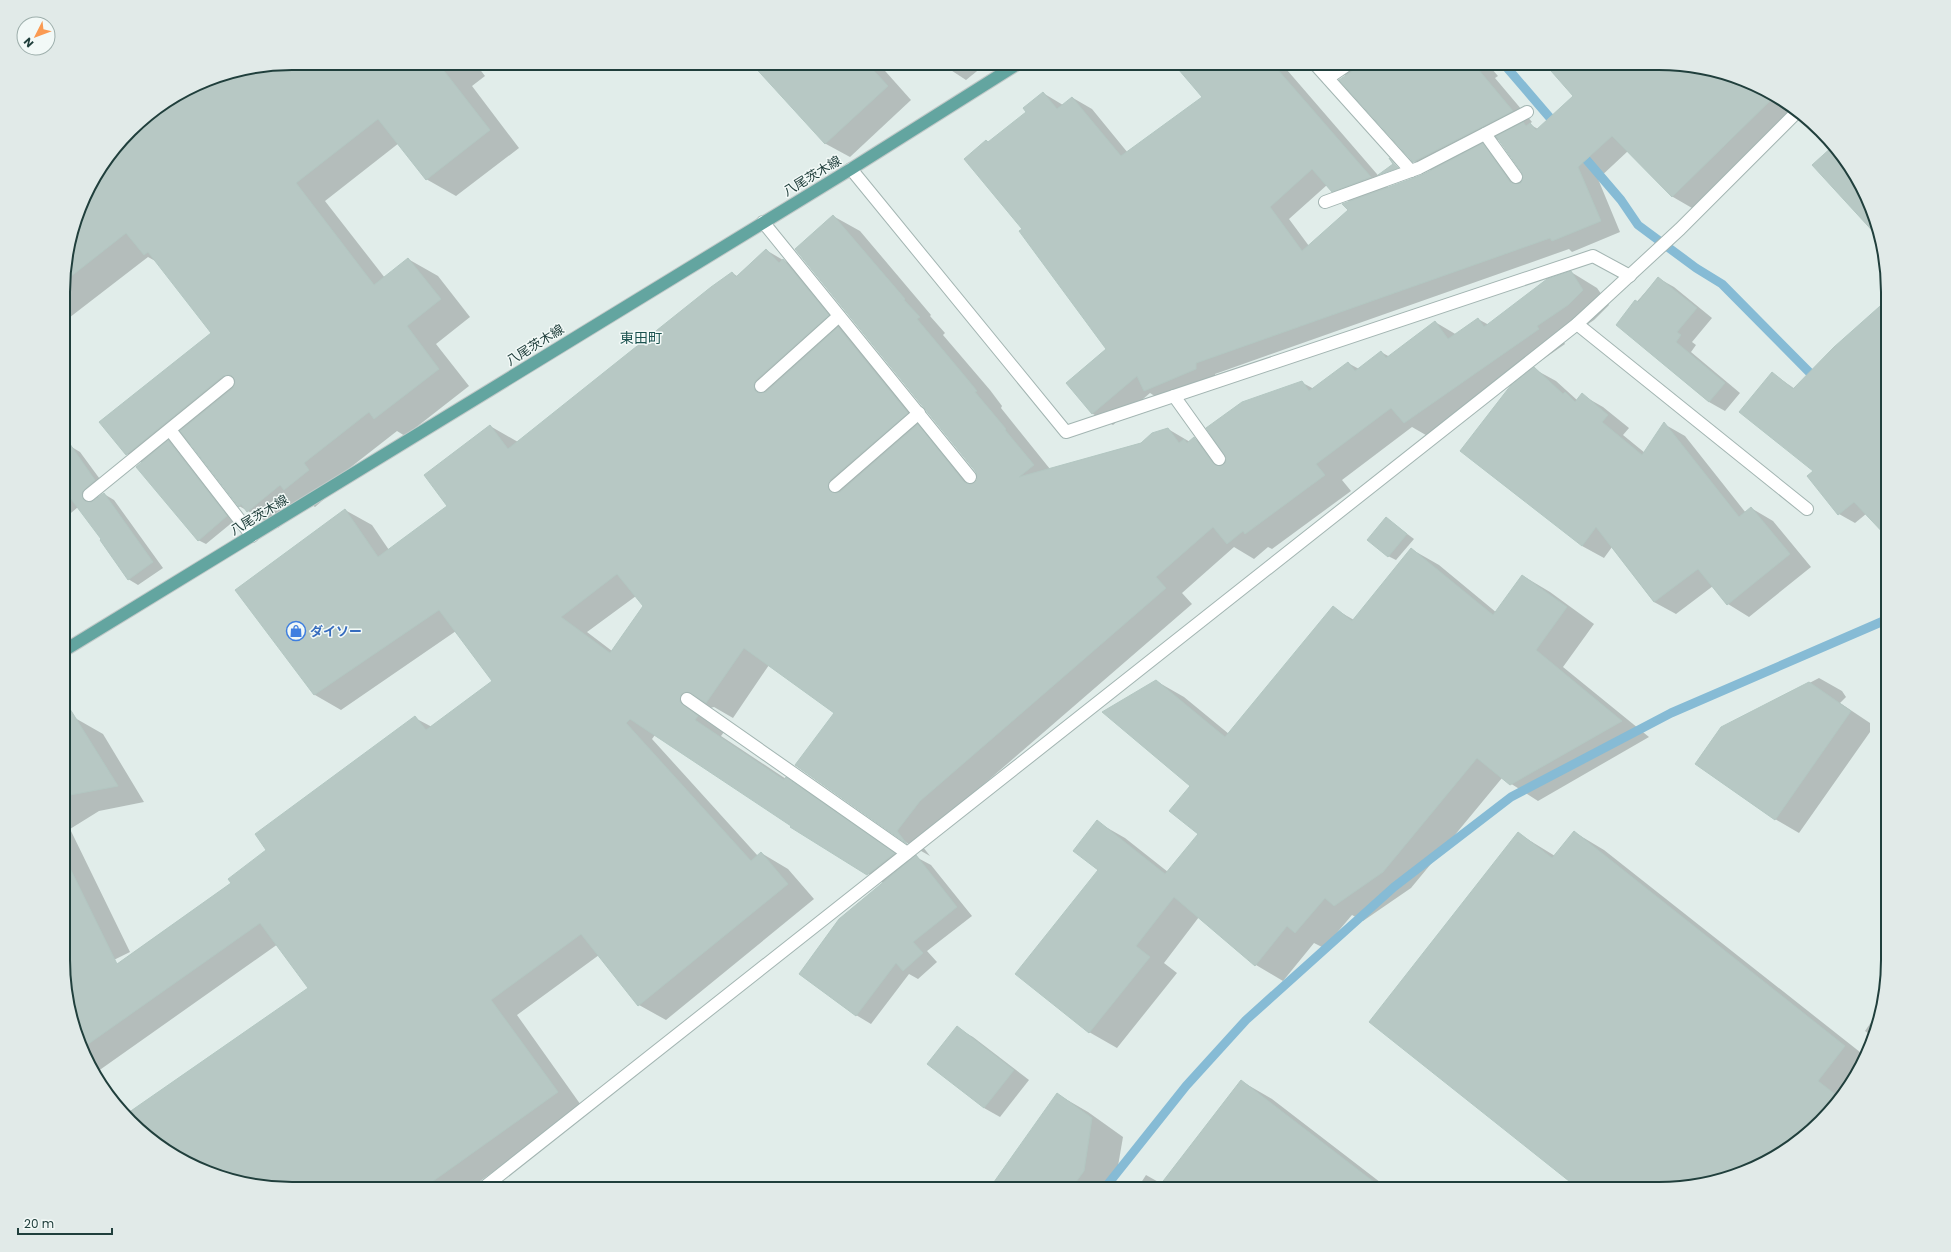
<svg xmlns="http://www.w3.org/2000/svg" width="1951" height="1252" viewBox="0 0 1951 1252" font-family="Poppins,'Noto Sans JP',sans-serif">
	<style>
		.shadow { fill: #0003; fill-rule: evenodd }
		.lines { fill: none; stroke-linecap: round; stroke-linejoin: round }
		.stream { stroke: #86bbd5; stroke-width: 9 }
		.building { fill: #b7c8c4; stroke: #b3c7c2; fill-rule: evenodd }
		.minor-casing { stroke: #a3b5b2; stroke-width: 14 }
		.major-casing { stroke: #c1c9c8; stroke-width: 14 }
		.minor { stroke: #fff; stroke-width: 12 }
		.major { stroke: #63a5a0; stroke-width: 12 }
		.labels { text-anchor: middle; dominant-baseline: central; stroke-width: 3; stroke-linejoin: round; paint-order: stroke }
		.street-label { font-size: 13px; fill: #203f3c; stroke: #f2f9f7 }
		.shop-label { font-size: 13px; font-weight: bold; fill: #366cbe; stroke: #f2f9f7; text-anchor: start }
		.neighbourhood-label { font-size: 14px; fill: #1b524f; stroke: #f2f9f7 }
		.rim { fill: none; stroke: #203f3c; stroke-width: 2 }
	</style>
	<rect width="100%" height="100%" fill="#e1edea"/>
	<g class="shadow">
		<path d="M 292,63 L 475,63 L 485,76 L 472,86 L 519,148 L 456,196 L 426,179 L 399,143 L 325,201 L 385,278 L 408,259 L 438,276 L 470,317 L 436,344 L 469,386 L 405,436 L 397,431 L 333,481 L 338,487 L 315,507 L 309,503 L 278,528 L 239,506 L 191,444 L 181,452 L 234,521 L 206,544 L 198,540 L 142,463 L 127,454 L 100,422 L 212,333 L 157,262 L 148,257 L 65,321 L 65,263 L 87,191 L 141,120 Z"/>
		<path d="M 757,63 L 878,63 L 911,100 L 850,157 L 826,144 L 762,74 Z"/>
		<path d="M 940,63 L 987,63 L 966,80 Z"/>
		<path d="M 1175,63 L 1281,63 L 1389,188 L 1431,171 L 1414,161 L 1346,76 L 1330,67 L 1328,63 L 1497,63 L 1491,68 L 1498,76 L 1495,78 L 1532,122 L 1529,124 L 1538,129 L 1732,75 L 1786,102 L 1794,108 L 1692,208 L 1673,197 L 1628,151 L 1598,179 L 1620,232 L 1572,252 L 1569,249 L 1215,374 L 1215,380 L 1164,402 L 1150,393 L 1113,425 L 1093,414 L 1067,383 L 1107,349 L 1024,229 L 987,141 L 989,143 L 1028,112 L 1043,93 L 1063,105 L 1073,98 L 1092,109 L 1128,153 L 1204,97 ZM 1499,139 L 1523,173 L 1524,180 L 1522,183 L 1502,156 L 1485,146 ZM 1327,185 L 1333,191 L 1351,202 L 1349,210 L 1309,246 L 1289,219 Z"/>
		<path d="M 1833,147 L 1857,178 L 1873,217 L 1873,216 Z"/>
		<path d="M 833,216 L 860,231 L 931,315 L 930,316 L 945,333 L 943,335 L 990,390 L 1002,406 L 1001,408 L 1050,469 L 1141,443 L 1168,429 L 1190,442 L 1194,438 L 1221,454 L 1227,462 L 1301,382 L 1314,389 L 1348,363 L 1359,369 L 1381,352 L 1390,357 L 1435,322 L 1457,335 L 1478,319 L 1489,325 L 1571,272 L 1597,288 L 1609,305 L 1594,320 L 1563,341 L 1565,344 L 1431,438 L 1412,427 L 1342,480 L 1351,491 L 1272,549 L 1268,547 L 1254,559 L 1234,547 L 1182,593 L 1192,604 L 947,816 L 923,847 L 930,856 L 907,843 L 796,765 L 835,713 L 769,665 L 733,718 L 714,707 L 707,709 L 724,732 L 721,736 L 786,779 L 813,794 L 910,862 L 916,857 L 931,865 L 972,916 L 927,951 L 937,962 L 918,979 L 909,974 L 871,1024 L 856,1015 L 883,883 L 655,735 L 652,739 L 758,856 L 761,853 L 788,869 L 814,899 L 666,1020 L 639,1005 L 599,955 L 517,1015 L 583,1108 L 469,1189 L 292,1189 L 219,1177 L 165,1150 L 130,1122 L 126,1116 L 310,988 L 278,944 L 94,1074 L 68,999 L 232,883 L 415,718 L 432,727 L 494,681 L 456,631 L 341,710 L 315,695 L 236,590 L 345,510 L 372,525 L 389,550 L 448,506 L 490,426 L 518,442 L 732,273 L 737,276 L 766,250 L 810,276 L 977,481 L 978,476 ZM 636,596 L 644,606 L 612,651 L 587,632 Z"/>
		<path d="M 1658,278 L 1674,287 L 1712,318 L 1692,342 L 1696,345 L 1691,352 L 1740,393 L 1725,411 L 1709,402 L 1617,324 Z"/>
		<path d="M 1534,369 L 1556,381 L 1577,400 L 1582,395 L 1603,407 L 1629,428 L 1623,435 L 1645,453 L 1664,424 L 1685,436 L 1746,513 L 1751,508 L 1773,521 L 1811,567 L 1749,617 L 1728,604 L 1713,586 L 1676,614 L 1654,602 L 1612,547 L 1604,558 L 1582,546 Z"/>
		<path d="M 1772,373 L 1795,389 L 1866,514 L 1855,523 L 1839,514 L 1815,471 Z"/>
		<path d="M 70,446 L 80,452 L 105,486 L 92,498 L 93,502 L 104,494 L 114,500 L 163,568 L 138,585 L 128,579 L 103,539 L 78,507 L 65,518 L 65,450 Z"/>
		<path d="M 1386,518 L 1414,539 L 1396,560 L 1388,556 Z"/>
		<path d="M 1411,549 L 1439,565 L 1497,613 L 1523,576 L 1550,592 L 1594,624 L 1563,667 L 1649,737 L 1538,801 L 1502,778 L 1411,888 L 1363,921 L 1352,915 L 1324,948 L 1314,943 L 1283,981 L 1256,965 L 1199,917 L 1164,963 L 1177,973 L 1117,1048 L 1089,1032 L 1099,870 L 1097,822 L 1125,838 L 1168,872 L 1199,834 L 1192,786 L 1156,681 L 1184,697 L 1229,734 L 1333,608 L 1354,620 Z"/>
		<path d="M 1819,678 L 1842,691 L 1846,697 L 1840,703 L 1870,723 L 1870,732 L 1799,833 L 1775,819 L 1722,728 Z"/>
		<path d="M 75,718 L 103,734 L 144,802 L 99,811 L 70,829 L 130,952 L 65,984 L 65,724 Z"/>
		<path d="M 1574,832 L 1604,850 L 1865,1056 L 1849,1087 L 1821,1122 L 1519,834 L 1555,856 Z"/>
		<path d="M 1881,1008 L 1876,1033 L 1874,1037 L 1865,1031 Z"/>
		<path d="M 957,1028 L 973,1037 L 1029,1080 L 1000,1117 L 984,1108 Z"/>
		<path d="M 1241,1081 L 1272,1099 L 1389,1189 L 1137,1189 L 1146,1175 L 1162,1184 Z"/>
		<path d="M 1057,1094 L 1088,1112 L 1123,1137 L 1114,1189 L 991,1189 Z"/>
	</g>
	<g class="lines">
		<g class="stream">
			<path d="M 1503,63 L 1557,126"/>
			<path d="M 1579,151 L 1621,200 L 1638,225 L 1696,268 L 1722,284 L 1817,380"/>
			<path d="M 1104,1189 L 1186,1086 L 1246,1020 L 1394,887 L 1511,797 L 1671,713 L 1888,619"/>
		</g>
	</g>
	<g class="building">
		<path d="M 292,63 L 438,63 L 490,130 L 426,180 L 378,119 L 296,183 L 374,285 L 408,258 L 441,299 L 407,326 L 439,369 L 374,419 L 369,412 L 304,463 L 309,470 L 284,490 L 280,485 L 247,512 L 241,504 L 239,507 L 180,431 L 233,388 L 235,381 L 231,375 L 223,376 L 126,455 L 99,422 L 211,333 L 148,252 L 144,255 L 126,233 L 65,281 L 65,263 L 87,191 L 141,120 L 205,80 Z"/>
		<path d="M 751,63 L 867,63 L 888,86 L 825,144 Z"/>
		<path d="M 1173,63 L 1272,63 L 1371,177 L 1332,192 L 1312,169 L 1270,207 L 1302,251 L 1348,210 L 1342,204 L 1422,175 L 1483,143 L 1510,182 L 1516,184 L 1521,183 L 1523,177 L 1522,173 L 1496,136 L 1523,122 L 1526,126 L 1530,123 L 1536,130 L 1573,96 L 1544,63 L 1659,63 L 1732,75 L 1775,96 L 1672,197 L 1612,136 L 1578,167 L 1601,221 L 1552,241 L 1550,238 L 1196,363 L 1196,369 L 1144,391 L 1137,376 L 1092,414 L 1066,383 L 1106,349 L 1019,231 L 1022,229 L 964,159 L 986,140 L 988,142 L 1026,112 L 1023,108 L 1043,92 L 1057,109 L 1072,97 L 1121,156 L 1202,97 Z"/>
		<path d="M 1357,63 L 1473,63 L 1513,111 L 1413,162 L 1339,80 L 1355,69 Z"/>
		<path d="M 1833,146 L 1857,178 L 1880,233 L 1879,238 L 1812,165 Z"/>
		<path d="M 1389,158 L 1398,168 L 1378,175 L 1393,164 Z"/>
		<path d="M 833,215 L 905,299 L 904,300 L 920,317 L 917,319 L 963,374 L 977,391 L 975,392 L 1006,429 L 1005,430 L 1034,465 L 1019,477 L 1141,443 L 1152,433 L 1168,428 L 1179,443 L 1184,439 L 1187,443 L 1194,437 L 1213,463 L 1220,466 L 1226,462 L 1226,458 L 1206,428 L 1242,402 L 1302,381 L 1309,391 L 1348,362 L 1355,371 L 1381,351 L 1386,358 L 1435,321 L 1448,339 L 1478,318 L 1484,327 L 1547,279 L 1571,271 L 1583,290 L 1568,305 L 1537,326 L 1539,329 L 1404,423 L 1391,408 L 1316,464 L 1325,475 L 1245,534 L 1243,531 L 1227,544 L 1213,527 L 1156,577 L 1166,588 L 920,801 L 897,831 L 907,844 L 795,765 L 834,713 L 744,648 L 706,703 L 688,692 L 681,694 L 680,702 L 698,716 L 695,720 L 784,780 L 786,777 L 895,853 L 867,875 L 790,827 L 791,826 L 630,719 L 626,723 L 751,861 L 761,852 L 788,884 L 638,1006 L 581,934 L 491,1000 L 558,1092 L 422,1189 L 292,1189 L 219,1177 L 165,1150 L 130,1122 L 125,1115 L 308,988 L 260,923 L 84,1047 L 65,989 L 65,858 L 117,964 L 231,883 L 228,879 L 266,850 L 255,834 L 415,716 L 426,730 L 492,681 L 439,610 L 314,695 L 235,590 L 345,509 L 378,557 L 447,506 L 424,475 L 490,425 L 508,449 L 711,287 L 732,272 L 736,277 L 766,249 L 779,263 L 783,259 L 829,315 L 756,380 L 754,384 L 755,391 L 759,393 L 766,392 L 838,327 L 908,413 L 830,480 L 828,487 L 830,491 L 836,493 L 840,492 L 918,424 L 964,482 L 971,484 L 977,480 L 976,472 L 795,249 ZM 617,574 L 643,606 L 610,653 L 561,617 Z"/>
		<path d="M 1658,277 L 1697,308 L 1677,332 L 1681,335 L 1676,342 L 1725,383 L 1709,402 L 1616,325 L 1635,300 L 1638,302 Z"/>
		<path d="M 1888,299 L 1888,538 L 1854,502 L 1838,515 L 1807,476 L 1813,471 L 1739,412 L 1772,372 L 1793,389 L 1834,347 Z"/>
		<path d="M 1534,367 L 1563,394 L 1565,392 L 1575,402 L 1582,393 L 1608,415 L 1602,422 L 1642,455 L 1664,422 L 1739,517 L 1751,507 L 1790,554 L 1727,605 L 1698,569 L 1654,602 L 1596,527 L 1582,546 L 1460,451 L 1511,385 Z"/>
		<path d="M 65,437 L 95,480 L 82,492 L 83,499 L 91,502 L 104,493 L 153,562 L 128,580 L 100,540 L 101,539 L 65,491 Z"/>
		<path d="M 168,440 L 227,516 L 198,541 L 136,467 Z"/>
		<path d="M 1386,517 L 1407,534 L 1388,557 L 1367,540 Z"/>
		<path d="M 1411,548 L 1493,615 L 1522,575 L 1567,607 L 1536,650 L 1622,721 L 1510,785 L 1477,758 L 1383,872 L 1334,906 L 1325,898 L 1295,933 L 1287,926 L 1255,966 L 1174,897 L 1136,946 L 1150,957 L 1089,1033 L 1015,974 L 1098,870 L 1073,851 L 1097,820 L 1165,874 L 1198,834 L 1169,811 L 1190,786 L 1102,712 L 1156,680 L 1225,737 L 1333,606 L 1352,621 Z"/>
		<path d="M 1809,682 L 1851,711 L 1775,820 L 1695,764 L 1721,727 Z"/>
		<path d="M 65,701 L 118,786 L 65,796 Z"/>
		<path d="M 1574,831 L 1845,1046 L 1818,1081 L 1840,1098 L 1821,1122 L 1774,1158 L 1732,1177 L 1673,1189 L 1579,1189 L 1369,1022 L 1518,832 L 1552,858 Z"/>
		<path d="M 916,855 L 957,907 L 913,942 L 923,953 L 903,971 L 896,963 L 856,1016 L 799,974 L 839,919 Z"/>
		<path d="M 957,1026 L 1014,1070 L 984,1108 L 927,1064 Z"/>
		<path d="M 1241,1080 L 1383,1189 L 1157,1189 Z"/>
		<path d="M 1057,1093 L 1092,1118 L 1084,1171 L 1071,1189 L 989,1189 Z"/>
	</g>
	<g class="lines">
		<defs>
			<g id="minor">
				<path d="M 1314,63 L 1411,171"/>
				<path d="M 1328,78 L 1350,63"/>
				<path d="M 1485,134 L 1516,177"/>
				<path d="M 851,169 L 1066,432 L 1593,256 L 1630,276"/>
				<path d="M 1325,202 L 1419,168 L 1527,112"/>
				<path d="M 763,222 L 970,477"/>
				<path d="M 1577,324 L 1807,509"/>
				<path d="M 761,386 L 839,316"/>
				<path d="M 1174,396 L 1219,459"/>
				<path d="M 170,430 L 252,536"/>
				<path d="M 835,486 L 919,413"/>
				<path d="M 89,495 L 228,382"/>
				<path d="M 687,699 L 907,853"/>
				<path d="M 482,1189 L 1577,324 L 1680,229 L 1798,111"/>
			</g>
			<path id="major" d="M 65,650 L 851,169 L 1019,63"/>
		</defs>
		<use href="#minor" class="minor-casing"/>
		<use href="#major" class="major-casing"/>
		<use href="#minor" class="minor"/>
		<use href="#major" class="major"/>
	</g>
	<defs>
		<symbol id="shop-ring" viewBox="-11 -11 22 22"><circle r="9.5" fill="#f2f9f7" stroke="#3f7fe0" stroke-width="1.5"/><path d="M-5-2.5h2.3a2.7 3.5 0 0 1 5.4 0H5L5.5 6h-11ZM-1.5-2.5h3a1.5 2.3 0 0 0-3 0Z" fill="#3f7fe0"/></symbol>
	</defs>
	<g fill-rule="evenodd">
		<use href="#shop-ring" x="285" y="620" width="22" height="22"/>
	</g>
	<g class="labels">
		<g class="street-label">
			<text transform="translate(812 176) rotate(-31)">八尾茨木線</text>
			<text transform="translate(535 345) rotate(-32)">八尾茨木線</text>
			<text transform="translate(259 515) rotate(-31)">八尾茨木線</text>
		</g>
		<g class="shop-label">
			<text x="310" y="631">ダイソー</text>
		</g>
		<g class="neighbourhood-label">
			<text x="641" y="338">東田町</text>
		</g>
	</g>
	<path d="M0 0H1951V1252H0ZM292 70H1659A222 222 0 0 1 1881 292V960A222 222 0 0 1 1659 1182H292A222 222 0 0 1 70 960V292A222 222 0 0 1 292 70Z" fill="#e1eae8" fill-rule="evenodd"/>
	<path class="rim" d="M292 70H1659A222 222 0 0 1 1881 292V960A222 222 0 0 1 1659 1182H292A222 222 0 0 1 70 960V292A222 222 0 0 1 292 70Z"/>
	<g transform="translate(36 36) rotate(228)"><circle r="19" fill="#f2f9f7" stroke="#9eafac"/>
	<path d="M0-3L7 15L0 10L-7 15Z" fill="#fa9a52"/>
	<text y="-6" font-size="11" font-weight="bold" text-anchor="middle" fill="#203f3c">N</text>
	</g>
	<path d="M18 1228v6h94v-6" fill="none" stroke="#203f3c" stroke-width="2"/>
	<text x="24" y="1228" font-size="12" fill="#203f3c" stroke="#f2f9f7" stroke-width="3" paint-order="stroke">20 m</text>
</svg>
